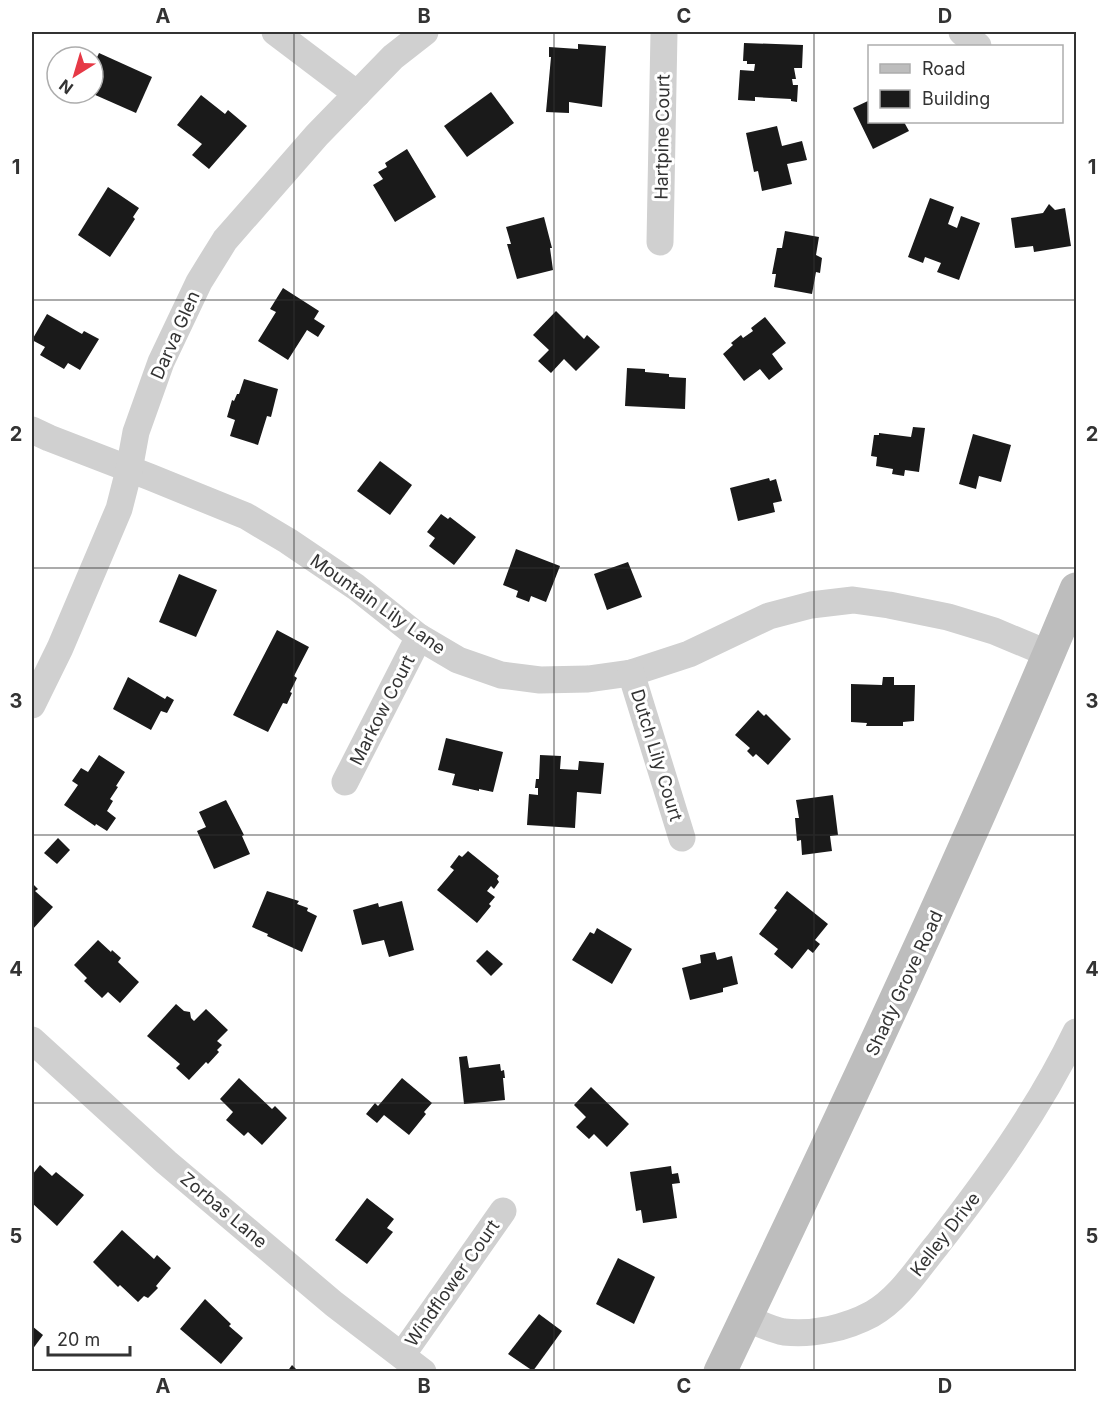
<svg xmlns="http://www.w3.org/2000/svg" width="1108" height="1403" viewBox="0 0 1108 1403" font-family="Inter,sans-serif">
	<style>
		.building { fill: #1a1a1a }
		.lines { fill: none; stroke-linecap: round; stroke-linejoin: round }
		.minor { stroke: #d0d0d0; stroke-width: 27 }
		.secondary { stroke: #bdbdbd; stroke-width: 33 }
		.grid { fill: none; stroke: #333; stroke-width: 1.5; stroke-opacity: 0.55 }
		.labels { text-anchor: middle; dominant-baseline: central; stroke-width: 6; stroke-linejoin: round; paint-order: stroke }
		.street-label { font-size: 18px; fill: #333; stroke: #fff }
		.neatline { fill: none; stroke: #333; stroke-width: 2 }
		.grid-label { font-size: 20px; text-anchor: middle; font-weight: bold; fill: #333 }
	</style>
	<rect width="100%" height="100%" fill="#fff"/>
	<g class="building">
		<path d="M 744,43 L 803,45 L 802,68 L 794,68 L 796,79 L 792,79 L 793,85 L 798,85 L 797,102 L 791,101 L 791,99 L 755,97 L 755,101 L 738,100 L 740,70 L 754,71 L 755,64 L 747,64 L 747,61 L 743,61 Z"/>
		<path d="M 578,44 L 606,46 L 602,107 L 569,102 L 569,113 L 546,112 L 551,57 L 549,57 L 549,47 L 578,49 Z"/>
		<path d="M 99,53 L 152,77 L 136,113 L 93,94 L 93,66 Z"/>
		<path d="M 491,92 L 514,123 L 467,157 L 444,126 Z"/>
		<path d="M 201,95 L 225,114 L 228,110 L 247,126 L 209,169 L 192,155 L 202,144 L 177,125 Z"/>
		<path d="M 870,100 L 870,122 L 904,122 L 909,131 L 873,149 L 853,108 Z"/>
		<path d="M 777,126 L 782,146 L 802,141 L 807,160 L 787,164 L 792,184 L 762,191 L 758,171 L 754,172 L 746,133 Z"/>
		<path d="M 407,149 L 436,197 L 395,222 L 373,185 L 383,179 L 378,172 L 387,167 L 385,163 Z"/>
		<path d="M 108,187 L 139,208 L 133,217 L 135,219 L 110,257 L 78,235 Z"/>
		<path d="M 930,198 L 954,207 L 948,224 L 957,228 L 961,216 L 980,223 L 959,280 L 937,272 L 941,263 L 925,257 L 923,263 L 908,257 Z"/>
		<path d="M 1049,204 L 1055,210 L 1065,208 L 1071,246 L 1034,252 L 1033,246 L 1015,248 L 1011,218 L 1043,213 Z"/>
		<path d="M 544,217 L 552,248 L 550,248 L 553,270 L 517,279 L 507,244 L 511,244 L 506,227 Z"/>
		<path d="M 785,231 L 819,237 L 816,255 L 822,258 L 820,273 L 816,272 L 812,294 L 774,287 L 776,274 L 772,274 L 777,248 L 782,248 Z"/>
		<path d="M 283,288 L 319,311 L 314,319 L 325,326 L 318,337 L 307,330 L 288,360 L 258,341 L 276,312 L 270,309 Z"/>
		<path d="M 556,311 L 584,339 L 587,335 L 600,347 L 576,371 L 564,359 L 551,373 L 538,361 L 549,350 L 533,335 Z"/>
		<path d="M 47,314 L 82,334 L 84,331 L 99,339 L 80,370 L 68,363 L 64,369 L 40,355 L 45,347 L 32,340 Z"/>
		<path d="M 765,317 L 786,343 L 772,354 L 783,369 L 769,380 L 760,369 L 744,381 L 723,354 L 733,345 L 731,343 L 741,335 L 743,338 L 753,331 L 751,328 Z"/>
		<path d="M 627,368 L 645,369 L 645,372 L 669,374 L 669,377 L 686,378 L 685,409 L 625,406 Z"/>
		<path d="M 244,379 L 278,389 L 271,417 L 267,416 L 258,445 L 230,436 L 235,420 L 227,417 L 232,400 L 234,401 L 237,394 L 239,394 Z"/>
		<path d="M 913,427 L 925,428 L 919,472 L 905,470 L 904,476 L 892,474 L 893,469 L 876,466 L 877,457 L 871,456 L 874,435 L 879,435 L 879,433 L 911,437 Z"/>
		<path d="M 973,434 L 1011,445 L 1001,482 L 979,476 L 976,489 L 959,484 Z"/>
		<path d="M 380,461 L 412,485 L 390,515 L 357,491 Z"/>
		<path d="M 769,478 L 770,481 L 776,479 L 782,501 L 773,503 L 775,512 L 738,521 L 730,488 Z"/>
		<path d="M 441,514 L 448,519 L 450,517 L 476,537 L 454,565 L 429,546 L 435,538 L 427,532 Z"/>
		<path d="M 516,549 L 560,566 L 546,602 L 531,596 L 529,602 L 516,597 L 518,591 L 503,585 Z"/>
		<path d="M 628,562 L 642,597 L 607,610 L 594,574 Z"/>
		<path d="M 179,574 L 217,590 L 196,637 L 159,622 Z"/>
		<path d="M 277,630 L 309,647 L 294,676 L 297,678 L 290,692 L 292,693 L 287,704 L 283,703 L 268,732 L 233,715 Z"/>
		<path d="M 128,677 L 165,699 L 167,696 L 174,700 L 167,713 L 161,711 L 151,730 L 113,709 Z"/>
		<path d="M 883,677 L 894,677 L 894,685 L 915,685 L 914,721 L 903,722 L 903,726 L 866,726 L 867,723 L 851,722 L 851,684 L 882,685 Z"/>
		<path d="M 758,710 L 764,716 L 766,714 L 791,739 L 768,765 L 756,754 L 753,757 L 747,751 L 750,748 L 735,735 Z"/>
		<path d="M 446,738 L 503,752 L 493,792 L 479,789 L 479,791 L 452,785 L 455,774 L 438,770 Z"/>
		<path d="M 99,755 L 125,772 L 116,786 L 118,787 L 110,799 L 113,801 L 107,811 L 116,818 L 107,831 L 96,824 L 95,826 L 64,805 L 78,785 L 72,781 L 81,768 L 88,772 Z"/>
		<path d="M 540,755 L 561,756 L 560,769 L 578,770 L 579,761 L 604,763 L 601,794 L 577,792 L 575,828 L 527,825 L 529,794 L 538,795 L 538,788 L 535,788 L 536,779 L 539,779 Z"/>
		<path d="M 833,795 L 838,835 L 830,836 L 832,851 L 802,855 L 801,840 L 797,841 L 795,818 L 799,818 L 796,800 Z"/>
		<path d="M 226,800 L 244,835 L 242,836 L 250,854 L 214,869 L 197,831 L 206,827 L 199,812 Z"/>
		<path d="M 58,838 L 70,850 L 57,864 L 44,853 Z"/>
		<path d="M 468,851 L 499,876 L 497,879 L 499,882 L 494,889 L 491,886 L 487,891 L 495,897 L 489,904 L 491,906 L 477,923 L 437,890 L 454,870 L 450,867 L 459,855 L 462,857 Z"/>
		<path d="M 32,883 L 38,889 L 35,891 L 53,907 L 32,930 Z"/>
		<path d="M 267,891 L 299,901 L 297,904 L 308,908 L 307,911 L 317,916 L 302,952 L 267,936 L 268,934 L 252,927 Z"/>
		<path d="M 787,891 L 828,924 L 815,940 L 820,944 L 813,953 L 808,949 L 792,969 L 774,954 L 778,949 L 759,934 L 777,910 L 774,908 Z"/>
		<path d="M 402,901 L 414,950 L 389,957 L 384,940 L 362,945 L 353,910 L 378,903 L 379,907 Z"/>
		<path d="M 597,928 L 632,949 L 612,984 L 572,960 L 590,932 L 594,934 Z"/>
		<path d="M 98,940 L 111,952 L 112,950 L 121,958 L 118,962 L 139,982 L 120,1003 L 108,992 L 102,998 L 84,981 L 87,978 L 74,965 Z"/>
		<path d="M 487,950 L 503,964 L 491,976 L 476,961 Z"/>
		<path d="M 715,952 L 717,960 L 732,956 L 738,984 L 723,988 L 723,992 L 690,1000 L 682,968 L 701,963 L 700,955 Z"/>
		<path d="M 176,1004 L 184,1011 L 190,1012 L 191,1018 L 194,1021 L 206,1009 L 228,1030 L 217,1041 L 222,1045 L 217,1050 L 219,1052 L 208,1064 L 206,1062 L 189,1080 L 176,1068 L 180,1064 L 147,1036 Z"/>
		<path d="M 467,1056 L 469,1068 L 500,1064 L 501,1071 L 504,1070 L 505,1078 L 503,1078 L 505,1100 L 464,1104 L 459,1057 Z"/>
		<path d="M 239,1078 L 272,1109 L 275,1106 L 287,1118 L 262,1145 L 248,1132 L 244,1136 L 226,1120 L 233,1112 L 220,1099 Z"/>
		<path d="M 402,1078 L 432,1103 L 424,1112 L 426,1114 L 409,1135 L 384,1115 L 377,1123 L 366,1114 L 375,1103 L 378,1106 Z"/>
		<path d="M 591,1087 L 629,1124 L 607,1147 L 594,1134 L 589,1139 L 576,1127 L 586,1117 L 574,1105 Z"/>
		<path d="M 40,1165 L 52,1176 L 56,1172 L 84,1195 L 57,1226 L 32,1203 L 32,1175 Z"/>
		<path d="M 671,1166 L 672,1174 L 678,1173 L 680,1183 L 672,1184 L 677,1218 L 643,1223 L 641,1210 L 636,1211 L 630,1172 Z"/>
		<path d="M 367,1198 L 394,1219 L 387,1228 L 393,1232 L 367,1264 L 335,1240 Z"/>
		<path d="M 122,1230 L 154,1259 L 157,1255 L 171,1268 L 156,1286 L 158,1288 L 148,1298 L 144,1296 L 138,1302 L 120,1285 L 118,1287 L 93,1262 Z"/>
		<path d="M 618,1258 L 655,1277 L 634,1324 L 596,1304 Z"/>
		<path d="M 205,1299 L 231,1324 L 229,1326 L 243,1338 L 221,1364 L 180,1329 Z"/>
		<path d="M 539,1314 L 562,1331 L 533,1371 L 508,1354 Z"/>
		<path d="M 32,1326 L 43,1335 L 32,1350 Z"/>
		<path d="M 292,1365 L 299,1372 L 287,1372 Z"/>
	</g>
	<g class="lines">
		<g class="minor">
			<path d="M 275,32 L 357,94"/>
			<path d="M 962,32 L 978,46"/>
			<path d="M 660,242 L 664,32"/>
			<path d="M 32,430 L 49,438 L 150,477 L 246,516 L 288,541 L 356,587 L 419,637 L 458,660 L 501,675 L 540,680 L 588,679 L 631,673 L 689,654 L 769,616 L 811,605 L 853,600 L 889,605 L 948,617 L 994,631 L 1049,654"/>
			<path d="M 631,673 L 682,838"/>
			<path d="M 32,705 L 60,648 L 119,509 L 129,470 L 136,432 L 161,362 L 199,282 L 225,240 L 317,135 L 393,57 L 425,32"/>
			<path d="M 345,782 L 419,637"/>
			<path d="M 32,1040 L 166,1162 L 334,1304 L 423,1372"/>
			<path d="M 746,1318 C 758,1323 772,1330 784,1332 C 814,1335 846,1328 872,1314 C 900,1298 917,1269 937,1245 C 989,1178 1039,1109 1076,1032"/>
			<path d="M 402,1355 L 503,1211"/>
		</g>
		<path class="secondary" d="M 720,1372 C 844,1113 966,854 1076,589"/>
	</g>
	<path class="grid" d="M 294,32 L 294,1372M 554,32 L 554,1372M 814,32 L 814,1372M 32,300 L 1076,300M 32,568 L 1076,568M 32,835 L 1076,835M 32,1103 L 1076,1103"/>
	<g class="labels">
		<g class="street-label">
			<text transform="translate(662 137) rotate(-89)">Hartpine Court</text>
			<text transform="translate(175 335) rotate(-66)">Darva Glen</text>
			<text transform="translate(378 604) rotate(35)">Mountain Lily Lane</text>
			<text transform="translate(382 710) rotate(-63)">Markow Court</text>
			<text transform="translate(657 755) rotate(73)">Dutch Lily Court</text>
			<text transform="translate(904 983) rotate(-65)">Shady Grove Road</text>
			<text transform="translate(224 1210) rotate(40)">Zorbas Lane</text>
			<text transform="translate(945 1234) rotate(-52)">Kelley Drive</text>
			<text transform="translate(452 1283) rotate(-55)">Windflower Court</text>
		</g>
	</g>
	<rect width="1108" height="1403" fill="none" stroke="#ffffff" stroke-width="66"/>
	<rect x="868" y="45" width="195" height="78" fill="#ffffff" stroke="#adadad" stroke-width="1.5"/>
	<rect x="880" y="64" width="30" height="9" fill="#bdbdbd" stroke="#adadad" stroke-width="1.5"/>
	<text x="922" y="75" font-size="18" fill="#333333">Road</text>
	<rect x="880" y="90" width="30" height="18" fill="#1a1a1a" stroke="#adadad" stroke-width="1.5"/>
	<text x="922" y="105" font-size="18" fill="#333333">Building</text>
	<g transform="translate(75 75) rotate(217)"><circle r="28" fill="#ffffff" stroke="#adadad" stroke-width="1.5"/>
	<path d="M0-4.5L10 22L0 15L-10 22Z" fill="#e63946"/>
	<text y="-9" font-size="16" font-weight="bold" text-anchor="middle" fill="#333333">N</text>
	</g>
	<path d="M48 1346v9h82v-9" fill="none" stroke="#333333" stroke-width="3"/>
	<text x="57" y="1346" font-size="18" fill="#333333" stroke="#ffffff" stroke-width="4.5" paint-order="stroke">20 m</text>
	<rect x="33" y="33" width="1042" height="1337" class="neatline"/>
	<g class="grid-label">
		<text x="163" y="23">A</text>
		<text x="424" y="23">B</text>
		<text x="684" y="23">C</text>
		<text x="945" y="23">D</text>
		<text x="16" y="174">1</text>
		<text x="1092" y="174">1</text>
		<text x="16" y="441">2</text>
		<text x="1092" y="441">2</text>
		<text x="16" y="708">3</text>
		<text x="1092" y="708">3</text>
		<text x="16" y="976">4</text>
		<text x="1092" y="976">4</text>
		<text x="16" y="1243">5</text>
		<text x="1092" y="1243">5</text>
		<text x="163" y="1393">A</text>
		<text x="424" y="1393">B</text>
		<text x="684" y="1393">C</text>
		<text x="945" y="1393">D</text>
	</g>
</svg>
